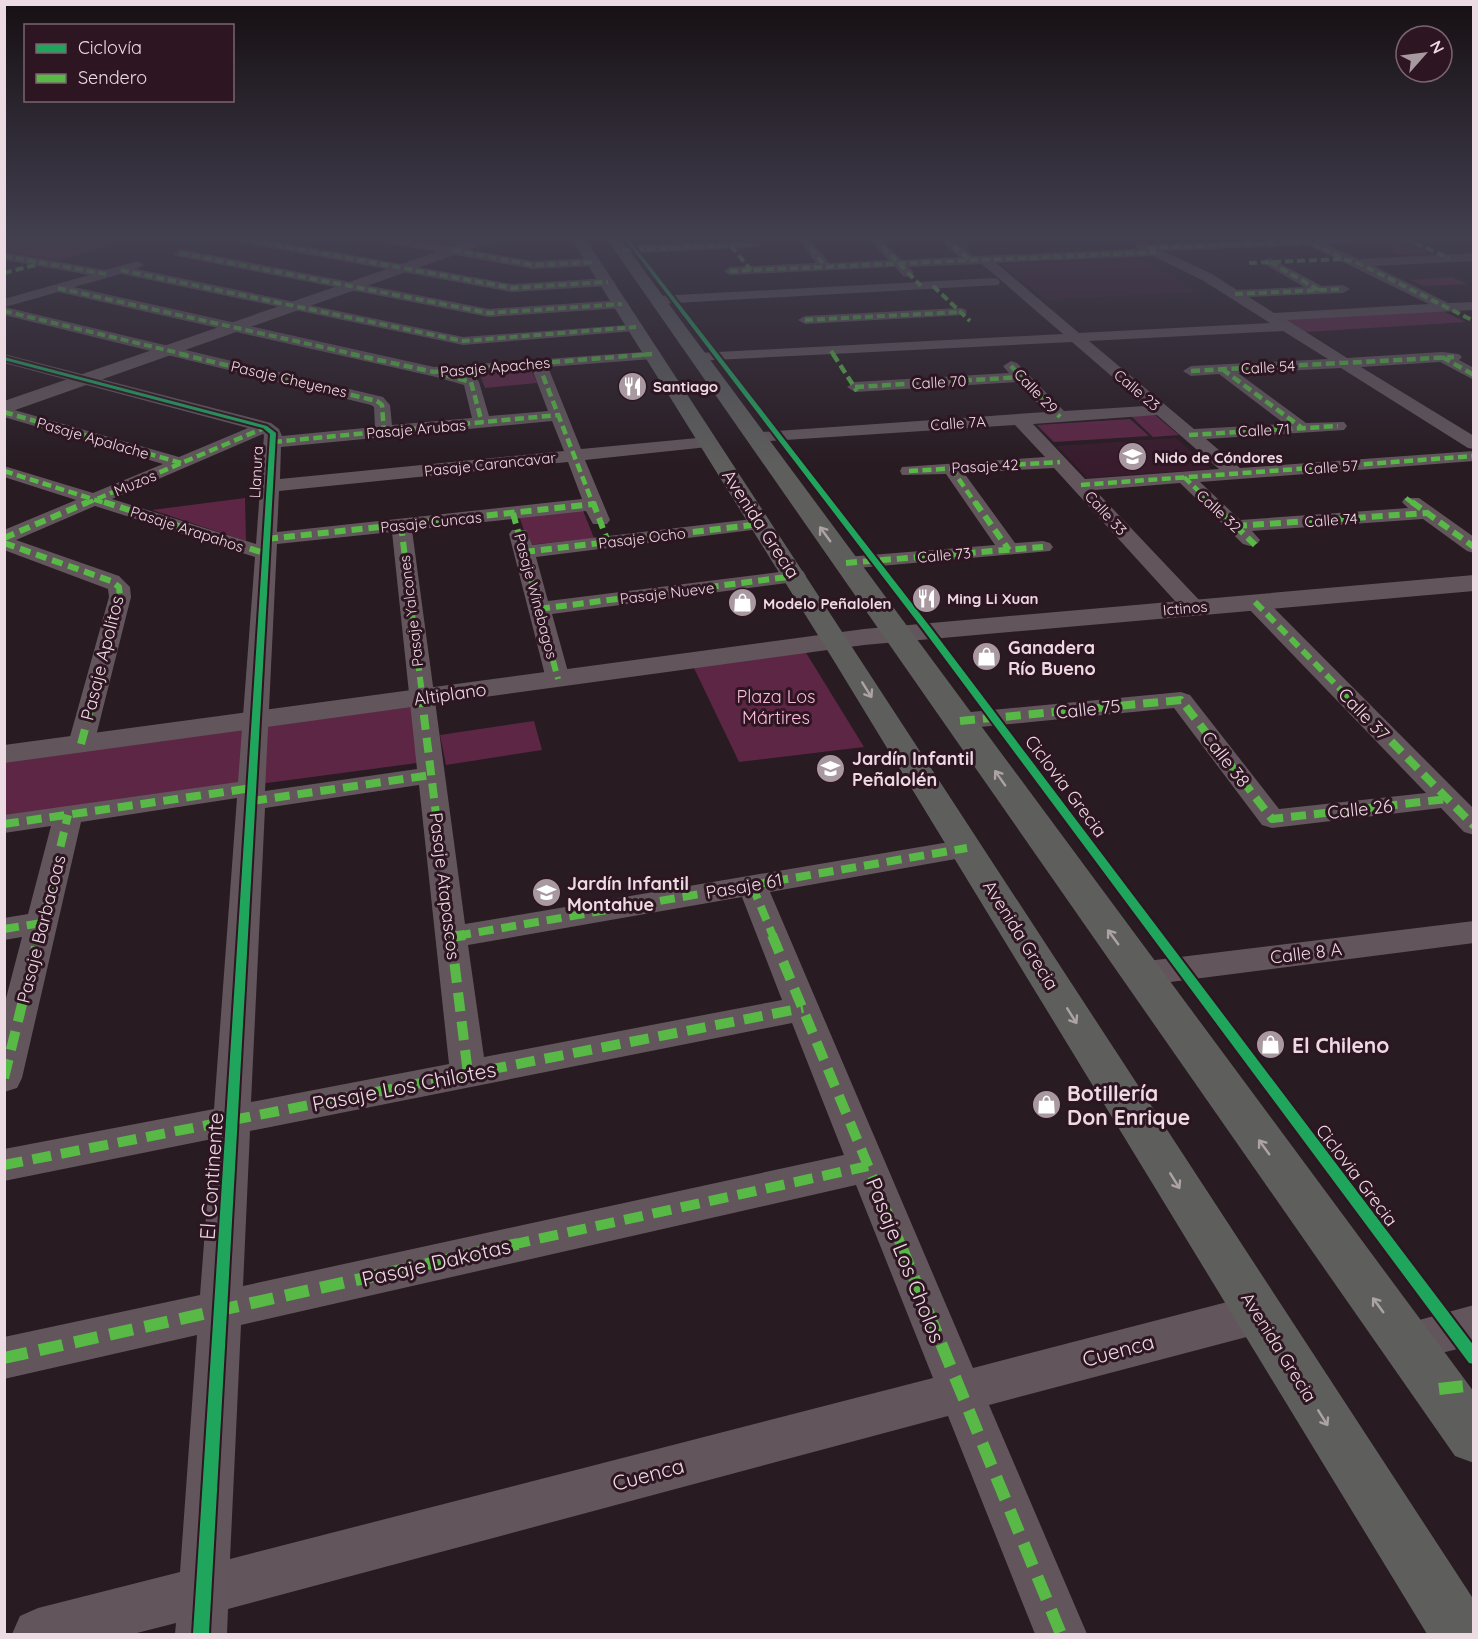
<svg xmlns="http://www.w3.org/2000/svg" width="1478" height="1639" viewBox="0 0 1478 1639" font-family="Quicksand,sans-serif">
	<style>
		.built { fill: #381b2c }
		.green { fill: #5d2645 }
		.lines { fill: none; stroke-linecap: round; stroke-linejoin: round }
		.street { fill: #62565c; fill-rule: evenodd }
		.secondary { fill: #62565c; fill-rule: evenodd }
		.primary { fill: #5e5e5d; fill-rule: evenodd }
		.quiet-far5 { stroke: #58b947; stroke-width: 4; stroke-dasharray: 8 4; stroke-linecap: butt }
		.quiet-far4 { stroke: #58b947; stroke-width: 4.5; stroke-dasharray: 9 4.5; stroke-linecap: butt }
		.quiet-far3 { stroke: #58b947; stroke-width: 6; stroke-dasharray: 11 6; stroke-linecap: butt }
		.quiet-far2 { stroke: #58b947; stroke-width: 8; stroke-dasharray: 15 8; stroke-linecap: butt }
		.quiet-far1 { stroke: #58b947; stroke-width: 10; stroke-dasharray: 19 10; stroke-linecap: butt }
		.quiet { stroke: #58b947; stroke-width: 12; stroke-dasharray: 24 12; stroke-linecap: butt }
		.cycleway-casing { stroke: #2e1522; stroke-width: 4 }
		.cycleway { fill: #20a55d; fill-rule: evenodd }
		.oneway { stroke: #ada3a7 }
		.labels { text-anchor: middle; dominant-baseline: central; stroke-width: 6; stroke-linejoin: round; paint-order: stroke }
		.far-street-label { font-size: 15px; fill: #eddbe3; stroke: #2e1522 }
		.far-poi-label { font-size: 15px; font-weight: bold; fill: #eddbe3; stroke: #2e1522; text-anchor: start }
		.street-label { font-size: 18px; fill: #eddbe3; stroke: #2e1522 }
		.poi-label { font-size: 18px; font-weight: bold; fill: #eddbe3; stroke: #2e1522; text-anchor: start }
		.park-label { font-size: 18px; fill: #febede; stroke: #2e1522 }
		.near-poi-label { font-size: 21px; font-weight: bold; fill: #eddbe3; stroke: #2e1522; text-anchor: start }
		.near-street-label { font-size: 21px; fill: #eddbe3; stroke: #2e1522 }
	</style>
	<rect width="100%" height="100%" fill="#281b22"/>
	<g class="built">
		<path d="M 1140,257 L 1196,292 L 1047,300 L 1001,264 Z"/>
		<path d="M 1176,438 L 1211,469 L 1087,478 L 1057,446 Z"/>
	</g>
	<g class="green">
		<path d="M 136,238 L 58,261 L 5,251 L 5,240 Z"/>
		<path d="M 1403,239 L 1436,253 L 1401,255 L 1369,241 Z"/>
		<path d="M 1452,277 L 1467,284 L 1424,286 L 1410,280 Z"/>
		<path d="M 1442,311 L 1466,322 L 1305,332 L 1285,319 Z"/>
		<path d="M 529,365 L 537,383 L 485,388 L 478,370 Z"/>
		<path d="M 1155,415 L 1179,435 L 1153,437 L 1131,416 Z"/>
		<path d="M 1130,419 L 1149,436 L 1054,442 L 1037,425 Z"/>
		<path d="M 245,498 L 246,541 L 152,510 Z"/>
		<path d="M 582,508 L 594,538 L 529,545 L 519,516 Z"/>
		<path d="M 805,651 L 864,747 L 739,762 L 693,666 Z"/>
		<path d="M 411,707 L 417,763 L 5,818 L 4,761 Z"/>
		<path d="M 534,721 L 542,750 L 446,765 L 440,735 Z"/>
	</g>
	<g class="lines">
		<g class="street">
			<path d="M 233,238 L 257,238 L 512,284 L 608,278 L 615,282 L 608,286 L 512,292 L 239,242 Z"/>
			<path d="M 376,238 L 400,238 L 533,261 L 594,258 L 600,262 L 594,266 L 533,269 L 382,242 Z"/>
			<path d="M 797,238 L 809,238 L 829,263 L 888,260 L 868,238 L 880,238 L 902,260 L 959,257 L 938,238 L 951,238 L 973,256 L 1139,249 L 1134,245 L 1140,241 L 1150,245 L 1311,238 L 1394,238 L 1388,242 L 1325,244 L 1359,259 L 1474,253 L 1474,261 L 1374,266 L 1448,303 L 1474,302 L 1474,310 L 1287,320 L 1347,358 L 1442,352 L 1459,354 L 1462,357 L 1459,360 L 1474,368 L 1474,380 L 1440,362 L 1361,367 L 1474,436 L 1474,449 L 1468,448 L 1341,368 L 1238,373 L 1306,423 L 1344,422 L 1347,426 L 1344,430 L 1206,439 L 1240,468 L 1474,451 L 1474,461 L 1200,482 L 1240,520 L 1408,508 L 1402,502 L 1405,498 L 1419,498 L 1474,537 L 1474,553 L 1467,551 L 1423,519 L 1252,531 L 1260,540 L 1257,544 L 1250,546 L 1243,544 L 1180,483 L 1095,490 L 1201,602 L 1204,607 L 1201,612 L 1193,614 L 1185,612 L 1054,468 L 964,473 L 1015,543 L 1043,541 L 1050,543 L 1053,547 L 1050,551 L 846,569 L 838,568 L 835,563 L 838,558 L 846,557 L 995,545 L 946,474 L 902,475 L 900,471 L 902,467 L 1045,457 L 1015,425 L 755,442 L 749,441 L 746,437 L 749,433 L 1046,412 L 1018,382 L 855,392 L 847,387 L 855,382 L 1009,373 L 1003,366 L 1011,361 L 1017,363 L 1064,411 L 1146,406 L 1072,342 L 694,361 L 691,358 L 694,355 L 699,353 L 1063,334 L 982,264 L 909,267 L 914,273 L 908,277 L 903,276 L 895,267 L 730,275 L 724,271 L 730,267 L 816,263 ZM 1308,245 L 1429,304 L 1274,313 L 1249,297 L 1343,293 L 1350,289 L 1343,285 L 1322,286 L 1270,258 L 1266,259 L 1264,262 L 1266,265 L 1304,287 L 1237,290 L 1212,274 L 1163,251 ZM 1153,256 L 1202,280 L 1270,323 L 1079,333 L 996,263 ZM 1283,331 L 1328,359 L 1191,366 L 1183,371 L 1191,376 L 1219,374 L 1285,424 L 1194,429 L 1089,341 ZM 1157,415 L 1219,469 L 1085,479 L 1033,424 Z"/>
			<path d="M 1402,238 L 1417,238 L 1411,242 Z"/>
			<path d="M 755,240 L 761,244 L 759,247 L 623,254 L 617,250 L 623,246 Z"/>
			<path d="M 180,249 L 489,309 L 622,300 L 629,304 L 622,308 L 489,317 L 176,256 L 174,253 Z"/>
			<path d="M 4,252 L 105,270 L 138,261 L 144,265 L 137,269 L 463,337 L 641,324 L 643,327 L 641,330 L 636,331 L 463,345 L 121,274 L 74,287 L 434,367 L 657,351 L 660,354 L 657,357 L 652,359 L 548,367 L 581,449 L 708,437 L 714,438 L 717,442 L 714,446 L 708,447 L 585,460 L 610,520 L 607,524 L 593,524 L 586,511 L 412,530 L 465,924 L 967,839 L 977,841 L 982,848 L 977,855 L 967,857 L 770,892 L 973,1368 L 1258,1294 L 1273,1300 L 1279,1314 L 1273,1328 L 1258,1334 L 989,1405 L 1087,1634 L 1035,1634 L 948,1416 L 228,1609 L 227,1634 L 175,1634 L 176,1623 L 133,1634 L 12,1634 L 20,1616 L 38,1608 L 180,1572 L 197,1335 L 4,1379 L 4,1337 L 200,1295 L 212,1139 L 4,1181 L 4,1149 L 214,1109 L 237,798 L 81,822 L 22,1078 L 17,1088 L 4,1092 L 4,1006 L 22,937 L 4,940 L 4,918 L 28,914 L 51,826 L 4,833 L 4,815 L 238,782 L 255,557 L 95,506 L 16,540 L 119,576 L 130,587 L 131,597 L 94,744 L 90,750 L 81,752 L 72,750 L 68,744 L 109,597 L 108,589 L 4,550 L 4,530 L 76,500 L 4,477 L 4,466 L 93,493 L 163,464 L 4,417 L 4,407 L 179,457 L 248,428 L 4,363 L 4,354 L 271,423 L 279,429 L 282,436 L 375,427 L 374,407 L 371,405 L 4,315 L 4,299 L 89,275 L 4,260 ZM 58,292 L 436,377 L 464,385 L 472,418 L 392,425 L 390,405 L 383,397 L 5,307 ZM 532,369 L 548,411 L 489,416 L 479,382 L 477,379 L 462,374 ZM 552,421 L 564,451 L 280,479 L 281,447 ZM 264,435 L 256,544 L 112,499 L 263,434 ZM 568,462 L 582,499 L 277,532 L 279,491 ZM 392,532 L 417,769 L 265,791 L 277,544 ZM 419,785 L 449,1064 L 251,1102 L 265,808 ZM 742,897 L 782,1000 L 484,1057 L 468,945 ZM 792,1023 L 844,1155 L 243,1286 L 250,1131 ZM 856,1185 L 933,1378 L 230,1559 L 241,1325 Z"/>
			<path d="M 993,278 L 998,279 L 1000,282 L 998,285 L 659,304 L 652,300 L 659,296 Z"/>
			<path d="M 960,308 L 965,309 L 967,312 L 965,315 L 805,324 L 798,320 L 805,316 Z"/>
			<path d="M 761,518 L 768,520 L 771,524 L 768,528 L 536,557 L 548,601 L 795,570 L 803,571 L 806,576 L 803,581 L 795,582 L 552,614 L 570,679 L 567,684 L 558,686 L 549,684 L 546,679 L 509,534 L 512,530 L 526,530 L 532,545 Z"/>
			<path d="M 1255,595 L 1263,597 L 1474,809 L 1474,835 L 1464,832 L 1441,808 L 1272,828 L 1262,825 L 1174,708 L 960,729 L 951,726 L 947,721 L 951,716 L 960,713 L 1181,692 L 1190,695 L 1279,809 L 1426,793 L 1247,607 L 1244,602 L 1247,597 Z"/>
			<path d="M 1474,921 L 1474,943 L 1139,986 L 1127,982 L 1123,974 L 1127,966 L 1139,962 Z"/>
			<path d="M 1474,1305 L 1474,1345 L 1405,1362 L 1390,1356 L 1383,1342 L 1390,1328 Z"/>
		</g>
		<g class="secondary">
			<path d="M 477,238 L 496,238 L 494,241 L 4,414 L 4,401 Z"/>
			<path d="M 1474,575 L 1474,591 L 864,645 L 4,763 L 4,745 L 864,629 Z"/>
		</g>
		<g class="primary">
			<path d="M 571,238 L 585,238 L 1474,1600 L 1474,1634 L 1427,1634 L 834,661 Z"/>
			<path d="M 606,238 L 620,238 L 1474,1392 L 1474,1463 L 1455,1456 Z"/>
		</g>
		<g class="quiet-far5">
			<path d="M 239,238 L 512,288 L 608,282"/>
			<path d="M 803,238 L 825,266"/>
			<path d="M 874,238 L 921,286"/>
			<path d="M 944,238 L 970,260"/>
			<path d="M 1050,238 L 1055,241"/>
			<path d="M 1404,238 L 1449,258"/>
			<path d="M 392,239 L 398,238"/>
			<path d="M 948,239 L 968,238"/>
			<path d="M 1312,243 L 1344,259 L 1358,263 L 1474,321"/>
			<path d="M 731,246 L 751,270"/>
			<path d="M 1148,248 L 1388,238"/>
			<path d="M 453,250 L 533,265 L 594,262"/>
			<path d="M 623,250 L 755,244"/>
			<path d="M 180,253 L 489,313 L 622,304"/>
			<path d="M 4,256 L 106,274"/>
			<path d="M 1270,262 L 1319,290"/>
			<path d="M 1249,263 L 1342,259"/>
			<path d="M 121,270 L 463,341 L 636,327"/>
			<path d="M 730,271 L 1156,252"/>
			<path d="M 4,273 L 39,264"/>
			<path d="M 933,286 L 970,321"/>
			<path d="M 58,288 L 358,355"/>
			<path d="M 1235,294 L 1343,289"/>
			<path d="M 4,311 L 187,355"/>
			<path d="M 805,320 L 960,312"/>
			<path d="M 831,351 L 834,355"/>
			<path d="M 639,355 L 652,354"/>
		</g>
		<g class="quiet-far4">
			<path d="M 180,354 L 377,401 L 382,405 L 384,432"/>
			<path d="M 351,354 L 434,372 L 652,354"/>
			<path d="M 833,354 L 857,391"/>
			<path d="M 1442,357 L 1474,375"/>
			<path d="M 538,363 L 593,504"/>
			<path d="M 1011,366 L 1060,417"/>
			<path d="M 1222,369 L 1302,428"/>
			<path d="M 1191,371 L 1454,357"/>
			<path d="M 445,375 L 471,382 L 482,423"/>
			<path d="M 855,387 L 1022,377"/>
			<path d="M 4,412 L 181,463"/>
			<path d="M 1189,435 L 1338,426"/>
			<path d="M 273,442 L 558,415"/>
			<path d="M 951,468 L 976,504"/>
			<path d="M 4,471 L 108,504"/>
			<path d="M 909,471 L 1060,462"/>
			<path d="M 1184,477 L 1212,504"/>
			<path d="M 1081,485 L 1474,456"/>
			<path d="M 1406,498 L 1414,504"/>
			<path d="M 85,504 L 264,428"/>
		</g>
		<g class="quiet-far3">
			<path d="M 104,502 L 267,554"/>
			<path d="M 593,502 L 608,542"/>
			<path d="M 975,502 L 1009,550"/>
			<path d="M 1211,502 L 1255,545"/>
			<path d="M 1412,502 L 1474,547"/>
			<path d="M 513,513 L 558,679"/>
			<path d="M 401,525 L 422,694"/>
			<path d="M 1236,526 L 1427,513"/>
			<path d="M 4,538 L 88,502"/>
			<path d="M 267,539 L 594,504"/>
			<path d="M 4,543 L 111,581 L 119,587 L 120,597 L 94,694"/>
			<path d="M 524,552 L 761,524"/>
			<path d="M 846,563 L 1043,547"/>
			<path d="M 1255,602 L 1345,694"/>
			<path d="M 539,609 L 795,576"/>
		</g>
		<g class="quiet-far2">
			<path d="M 421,692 L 451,936"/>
			<path d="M 1343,692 L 1474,826"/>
			<path d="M 960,721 L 1181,700 L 1272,819 L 1447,799"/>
			<path d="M 81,744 L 95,692"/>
			<path d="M 252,801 L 431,775"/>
			<path d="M 4,824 L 252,788"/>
			<path d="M 752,885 L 773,936"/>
			<path d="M 4,929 L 42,923"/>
			<path d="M 39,936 L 68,815"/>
			<path d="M 456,936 L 967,848"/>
		</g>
		<g class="quiet-far1">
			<path d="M 451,935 L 468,1074"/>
			<path d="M 772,935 L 901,1245"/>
			<path d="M 451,937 L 465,935"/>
			<path d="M 4,1078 L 39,935"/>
			<path d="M 4,1165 L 803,1008"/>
			<path d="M 511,1245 L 868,1166"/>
		</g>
		<g class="quiet">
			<path d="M 900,1244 L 1061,1634"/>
			<path d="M 4,1358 L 518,1244"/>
			<path d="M 1439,1389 L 1474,1385"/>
		</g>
		<defs>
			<g id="cycleway">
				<path d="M 624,238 L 628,238 L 931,628 L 1474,1346 L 1474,1364 L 1469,1363 L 925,632 Z"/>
				<path d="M 4,357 L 267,426 L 276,433 L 209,1634 L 193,1634 L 270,434 L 263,428 L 4,360 Z"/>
			</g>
		</defs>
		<use href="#cycleway" class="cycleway-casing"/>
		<use href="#cycleway" class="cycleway"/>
	</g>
	<defs><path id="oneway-shaft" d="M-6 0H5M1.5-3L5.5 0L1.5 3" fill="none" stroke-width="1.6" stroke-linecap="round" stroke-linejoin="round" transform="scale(1.5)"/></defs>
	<g class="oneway">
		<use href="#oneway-shaft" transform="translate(825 534) rotate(-126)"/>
		<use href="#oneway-shaft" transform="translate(867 690) rotate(58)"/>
		<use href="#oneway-shaft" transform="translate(1000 778) rotate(-125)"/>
		<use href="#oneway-shaft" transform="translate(1113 937) rotate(-126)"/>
		<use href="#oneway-shaft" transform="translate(1072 1016) rotate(58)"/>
		<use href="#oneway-shaft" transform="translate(1264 1147) rotate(-126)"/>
		<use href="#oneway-shaft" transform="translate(1175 1181) rotate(58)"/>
		<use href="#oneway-shaft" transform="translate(1378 1305) rotate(-126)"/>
		<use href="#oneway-shaft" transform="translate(1323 1418) rotate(58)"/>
	</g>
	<linearGradient id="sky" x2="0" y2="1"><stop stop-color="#160f13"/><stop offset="0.51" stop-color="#423f4f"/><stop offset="1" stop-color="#423f4f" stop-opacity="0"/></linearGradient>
	<rect width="1478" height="467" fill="url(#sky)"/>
	<defs>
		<symbol id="restaurant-disc" viewBox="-11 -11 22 22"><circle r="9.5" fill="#a8989f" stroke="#2e1522"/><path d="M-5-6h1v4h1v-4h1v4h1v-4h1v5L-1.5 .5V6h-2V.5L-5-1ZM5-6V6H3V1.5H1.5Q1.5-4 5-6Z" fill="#fff"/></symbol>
		<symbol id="school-disc" viewBox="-11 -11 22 22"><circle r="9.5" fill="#a8989f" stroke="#2e1522"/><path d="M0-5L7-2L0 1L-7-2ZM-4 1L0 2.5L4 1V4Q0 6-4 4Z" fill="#fff"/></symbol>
		<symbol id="shop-disc" viewBox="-11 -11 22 22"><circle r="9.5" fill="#a8989f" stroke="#2e1522"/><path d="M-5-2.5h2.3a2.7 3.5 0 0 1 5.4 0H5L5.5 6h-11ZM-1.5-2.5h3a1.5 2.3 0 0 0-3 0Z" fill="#fff"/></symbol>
	</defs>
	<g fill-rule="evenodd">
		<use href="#restaurant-disc" x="616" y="370" width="33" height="33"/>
		<use href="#school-disc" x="1116" y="440" width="33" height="33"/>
		<use href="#restaurant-disc" x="910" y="582" width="33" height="33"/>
		<use href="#shop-disc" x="726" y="586" width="33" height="33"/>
		<use href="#shop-disc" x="970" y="640" width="33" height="33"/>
		<use href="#school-disc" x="814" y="752" width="33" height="33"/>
		<use href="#school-disc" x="530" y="876" width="33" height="33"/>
		<use href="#shop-disc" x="1254" y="1028" width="33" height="33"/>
		<use href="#shop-disc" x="1030" y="1088" width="33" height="33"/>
	</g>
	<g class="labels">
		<g class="far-street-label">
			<text transform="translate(495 367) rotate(-5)">Pasaje Apaches</text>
			<text transform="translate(1268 367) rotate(-3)">Calle 54</text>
			<text transform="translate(289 379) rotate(13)">Pasaje Cheyenes</text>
			<text transform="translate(939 382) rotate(-3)">Calle 70</text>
			<text transform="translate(1137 390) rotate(40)">Calle 23</text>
			<text transform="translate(1036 391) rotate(46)">Calle 29</text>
			<text transform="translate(958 423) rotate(-4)">Calle 7A</text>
			<text transform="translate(416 429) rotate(-5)">Pasaje Arubas</text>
			<text transform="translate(1264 430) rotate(-3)">Calle 71</text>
			<text transform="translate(93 438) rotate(16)">Pasaje Apalache</text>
			<text transform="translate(490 464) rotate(-6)">Pasaje Carancavar</text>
			<text transform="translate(985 466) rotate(-3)">Pasaje 42</text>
			<text transform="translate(1331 467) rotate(-4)">Calle 57</text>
			<text transform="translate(256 472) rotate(-87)">Llanura</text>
			<text transform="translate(135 483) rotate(-23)">Muzos</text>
			<text transform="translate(1219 511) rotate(43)">Calle 32</text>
			<text transform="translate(1106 513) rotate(48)">Calle 33</text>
			<text transform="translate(1331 520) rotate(-4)">Calle 74</text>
			<text transform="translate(431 522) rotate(-6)">Pasaje Cuncas</text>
			<text transform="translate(187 529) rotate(18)">Pasaje Arapahos</text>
			<text transform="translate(642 538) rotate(-7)">Pasaje Ocho</text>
			<text transform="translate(944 555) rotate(-5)">Calle 73</text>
			<text transform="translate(667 593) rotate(-7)">Pasaje Nueve</text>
			<text transform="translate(536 596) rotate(75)">Pasaje Winebagos</text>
			<text transform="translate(1185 608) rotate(-5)">Ictinos</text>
			<text transform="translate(411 611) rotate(-97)">Pasaje Yalcones</text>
		</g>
		<g class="far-poi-label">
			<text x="653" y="386">Santiago</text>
			<text x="1154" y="457">Nido de Cóndores</text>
			<text x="947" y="598">Ming Li Xuan</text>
			<text x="763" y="603">Modelo Peñalolen</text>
		</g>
		<g class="street-label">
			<text transform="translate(761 524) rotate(57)">Avenida Grecia</text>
			<text transform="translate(102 658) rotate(-76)">Pasaje Apolitos</text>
			<text transform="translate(450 694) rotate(-8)">Altiplano</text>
			<text transform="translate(1088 709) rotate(-6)">Calle 75</text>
			<text transform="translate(1364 714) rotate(46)">Calle 37</text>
			<text transform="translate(1226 759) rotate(52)">Calle 38</text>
			<text transform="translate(1066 786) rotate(53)">Ciclovia Grecia</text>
			<text transform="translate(1360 809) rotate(-6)">Calle 26</text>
			<text transform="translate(445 886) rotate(83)">Pasaje Atapascos</text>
			<text transform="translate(744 886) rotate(-10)">Pasaje 61</text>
			<text transform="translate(41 929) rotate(-76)">Pasaje Barbacoas</text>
			<text transform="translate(1021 935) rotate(58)">Avenida Grecia</text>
			<text transform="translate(1306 953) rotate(-7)">Calle 8 A</text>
			<text transform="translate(1357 1175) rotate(53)">Ciclovia Grecia</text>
			<text transform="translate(1279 1347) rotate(58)">Avenida Grecia</text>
		</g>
		<g class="poi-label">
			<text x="1008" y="647">Ganadera<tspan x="1008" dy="21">Río Bueno</tspan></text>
			<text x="852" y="758">Jardín Infantil<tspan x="852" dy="21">Peñalolén</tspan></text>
			<text x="567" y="883">Jardín Infantil<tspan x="567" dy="21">Montahue</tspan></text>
		</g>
		<g class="park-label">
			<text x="776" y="696">Plaza Los<tspan x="776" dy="21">Mártires</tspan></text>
		</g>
		<g class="near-poi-label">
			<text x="1292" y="1045">El Chileno</text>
			<text x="1067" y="1093">Botillería<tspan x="1067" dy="24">Don Enrique</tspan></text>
		</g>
		<g class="near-street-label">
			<text transform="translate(404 1086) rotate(-11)">Pasaje Los Chilotes</text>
			<text transform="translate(211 1176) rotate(-86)">El Continente</text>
			<text transform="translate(906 1260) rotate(68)">Pasaje Los Cholos</text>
			<text transform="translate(436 1262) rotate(-13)">Pasaje Dakotas</text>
			<text transform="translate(1118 1350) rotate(-15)">Cuenca</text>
			<text transform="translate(648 1474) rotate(-15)">Cuenca</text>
		</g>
	</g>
	<rect width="1478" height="1639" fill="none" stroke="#eddbe3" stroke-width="12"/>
	<rect x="24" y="24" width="210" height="78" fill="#2e1522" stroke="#7a646f" stroke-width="1.5"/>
	<rect x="36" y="44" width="30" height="9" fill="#20a55d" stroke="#7a646f" stroke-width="1.5"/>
	<text x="78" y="54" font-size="18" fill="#eddbe3">Ciclovía</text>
	<rect x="36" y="74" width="30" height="9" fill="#58b947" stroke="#7a646f" stroke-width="1.5"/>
	<text x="78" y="84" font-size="18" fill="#eddbe3">Sendero</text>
	<g transform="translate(1424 54) rotate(62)"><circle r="28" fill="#2e1522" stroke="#7a646f" stroke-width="1.5"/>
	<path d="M0-4.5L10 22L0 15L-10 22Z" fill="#a8989f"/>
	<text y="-9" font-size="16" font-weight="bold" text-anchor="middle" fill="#eddbe3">N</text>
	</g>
</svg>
